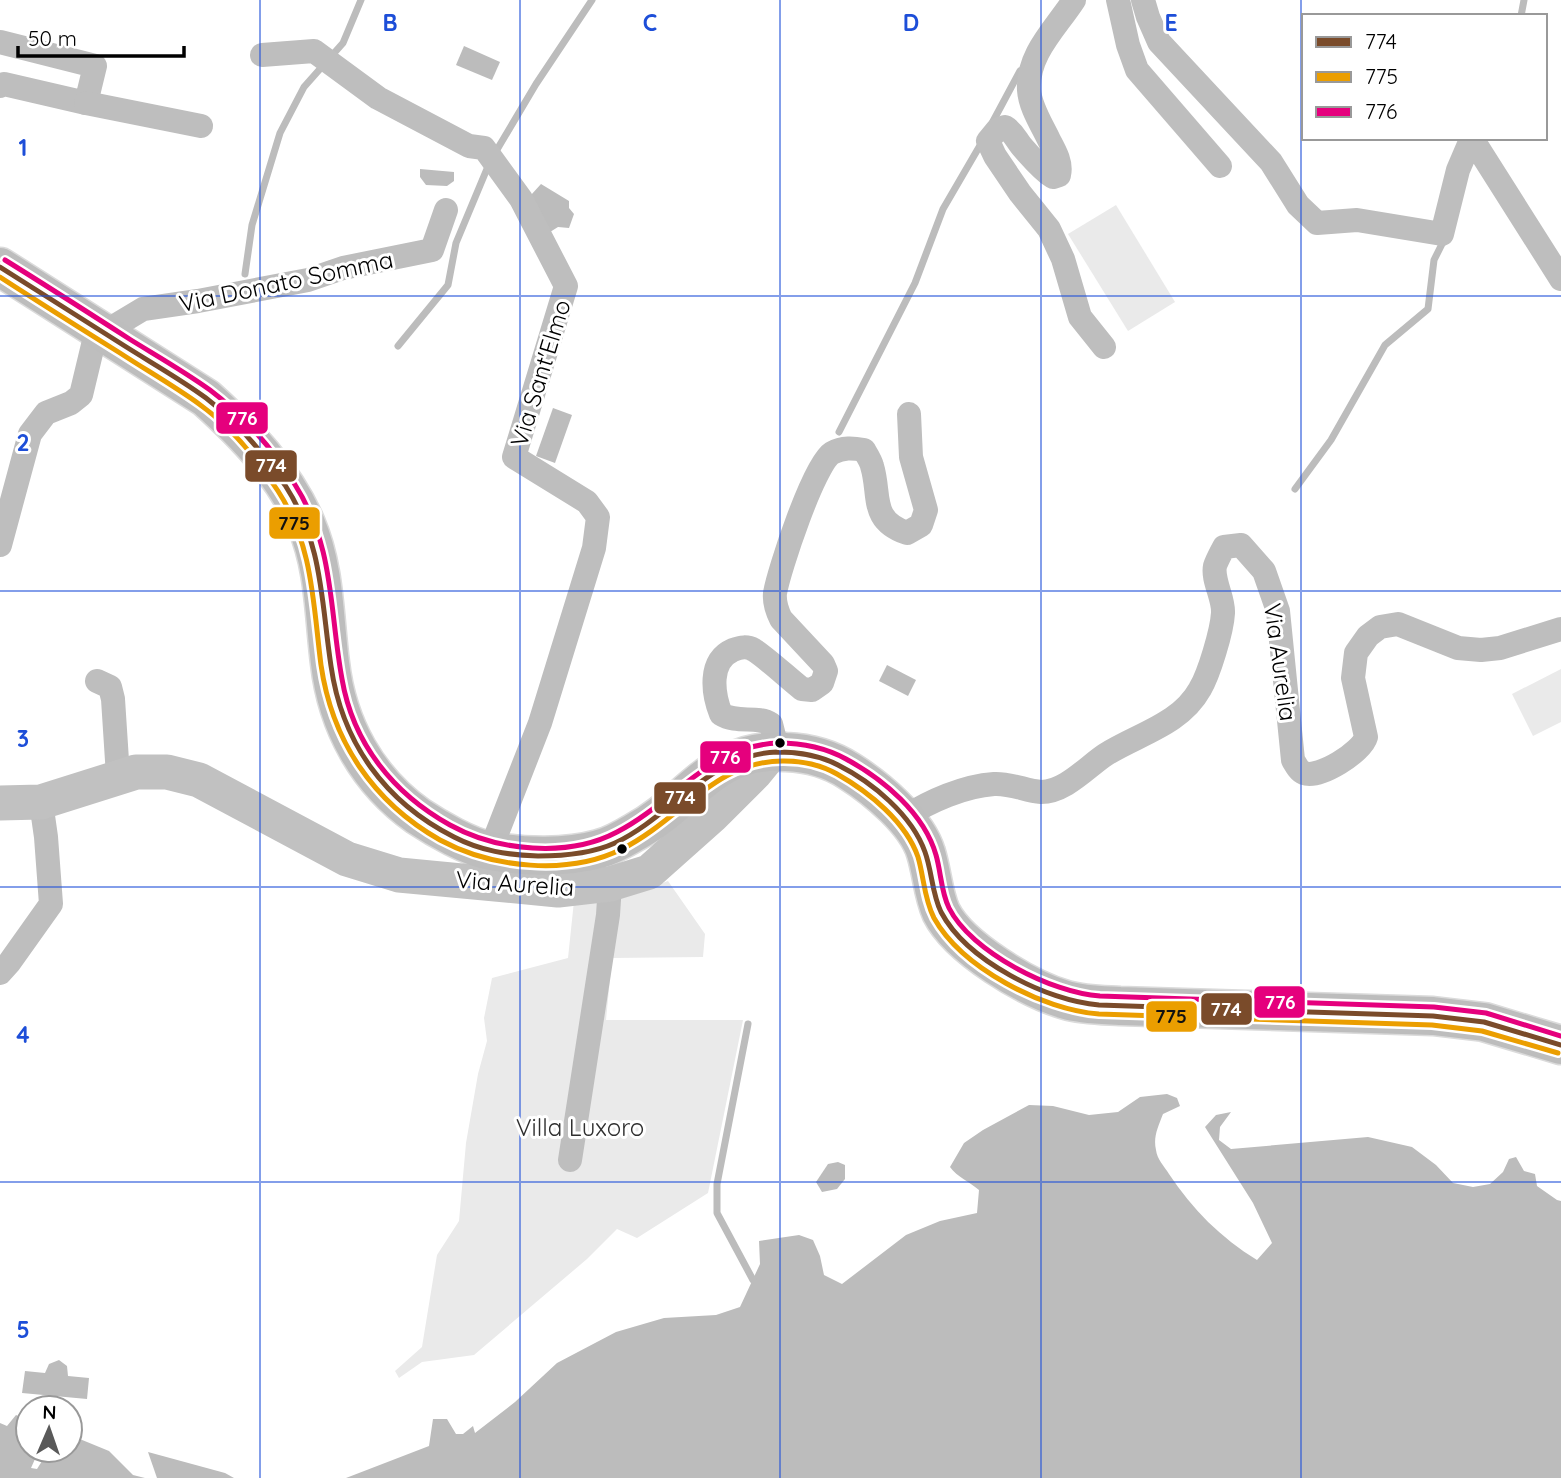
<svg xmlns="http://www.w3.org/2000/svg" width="1561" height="1478" viewBox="0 0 1561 1478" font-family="Quicksand,sans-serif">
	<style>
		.green { fill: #eaeaea }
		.water { fill: #bcbcbc }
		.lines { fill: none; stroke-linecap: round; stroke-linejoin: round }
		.stream { stroke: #bcbcbc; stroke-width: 7 }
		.primary-casing { stroke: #dbdbdb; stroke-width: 41 }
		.street { stroke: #bebebe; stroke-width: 24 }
		.secondary { stroke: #c1c1c1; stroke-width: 35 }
		.primary { stroke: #bdbdbd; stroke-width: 38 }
		.bus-1-casing { stroke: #fff; stroke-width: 10 }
		.bus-2-casing { stroke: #fff; stroke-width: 10 }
		.bus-3-casing { stroke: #fff; stroke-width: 10 }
		.bus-1 { stroke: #7a4b2a; stroke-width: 5 }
		.bus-2 { stroke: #eb9e00; stroke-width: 5 }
		.bus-3 { stroke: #e5007d; stroke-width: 5 }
		.grid { fill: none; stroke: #1d4ed8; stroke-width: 2; stroke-opacity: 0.55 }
		.bus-dot { fill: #000; stroke: #fff; stroke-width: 2.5 }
		.labels { text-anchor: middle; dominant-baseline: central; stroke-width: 6; stroke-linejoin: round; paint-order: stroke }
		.street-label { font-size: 24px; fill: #000; stroke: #fff }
		.park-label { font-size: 24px; fill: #2f2f2f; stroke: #fff }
		.grid-label { font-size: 23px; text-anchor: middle; font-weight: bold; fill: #1d4ed8; stroke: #fff; stroke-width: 6; stroke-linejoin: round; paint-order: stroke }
		.line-badge { stroke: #fff; stroke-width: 2.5 }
		.badge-label { font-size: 19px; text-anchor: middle; font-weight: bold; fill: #fff }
		.pale-badge-label { font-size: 19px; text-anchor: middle; font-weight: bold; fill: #111 }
	</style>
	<rect width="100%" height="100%" fill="#fff"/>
	<g class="green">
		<path d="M 1116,205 L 1175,302 L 1128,331 L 1068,234 Z"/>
		<path d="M 1561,669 L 1561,722 L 1533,736 L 1512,694 Z"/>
		<path d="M 668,881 L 705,934 L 703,957 L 612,958 L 606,1020 L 743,1020 L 708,1193 L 637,1238 L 617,1229 L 587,1259 L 474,1355 L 422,1362 L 399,1378 L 395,1371 L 422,1347 L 437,1255 L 459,1221 L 466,1143 L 478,1074 L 487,1041 L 484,1018 L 492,978 L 568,958 L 574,901 L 610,902 Z"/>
	</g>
	<g class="water">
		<path d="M 464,46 L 500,62 L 492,80 L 456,65 Z"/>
		<path d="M 420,169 L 454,172 L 454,181 L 447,186 L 426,185 L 420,177 Z"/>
		<path d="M 541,184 L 569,201 L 569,208 L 574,214 L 569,228 L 558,227 L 550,232 L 531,195 Z"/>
		<path d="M 553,408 L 572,415 L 555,463 L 536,456 Z"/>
		<path d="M 887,665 L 916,680 L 908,696 L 879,681 Z"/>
		<path d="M 1167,1094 L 1177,1098 L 1180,1106 L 1163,1114 C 1158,1127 1153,1137 1156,1150 C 1157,1159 1164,1166 1169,1174 C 1192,1209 1221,1238 1257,1260 L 1272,1243 L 1253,1203 L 1205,1127 L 1216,1115 L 1231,1112 L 1220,1127 L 1219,1140 L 1231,1149 L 1368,1137 L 1412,1147 L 1436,1165 L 1453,1183 L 1473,1187 L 1490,1184 L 1503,1172 L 1509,1159 L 1516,1157 L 1524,1171 L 1535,1174 L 1537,1186 L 1557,1200 L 1561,1201 L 1561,1478 L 346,1478 L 429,1446 L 433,1419 L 447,1419 L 456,1434 L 463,1434 L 473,1426 L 475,1433 L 515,1402 L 557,1363 L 616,1332 L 664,1318 L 716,1315 L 740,1307 L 760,1264 L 759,1241 L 799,1235 L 813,1240 L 820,1256 L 824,1275 L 842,1284 L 906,1235 L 940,1221 L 977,1213 L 979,1190 C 970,1182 957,1177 950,1167 L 964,1143 L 983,1130 L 1029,1105 L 1053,1106 L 1089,1115 L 1118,1112 L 1140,1097 Z"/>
		<path d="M 838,1162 L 845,1165 L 845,1179 L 837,1189 L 822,1192 L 816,1182 L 828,1164 Z"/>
		<path d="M 59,1360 L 67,1366 L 68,1376 L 89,1378 L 87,1399 L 22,1393 L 25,1371 L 45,1373 L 49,1364 Z"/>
		<path d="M 16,1415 L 28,1420 L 28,1450 L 39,1450 L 31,1468 L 37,1469 L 49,1450 L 70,1450 L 70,1435 L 109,1451 L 133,1475 L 145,1478 L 0,1478 L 0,1423 L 7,1426 Z"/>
		<path d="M 148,1452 L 225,1473 L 234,1478 L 157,1478 Z"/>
	</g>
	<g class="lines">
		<g class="stream">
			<path d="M 1521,16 L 1524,0"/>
			<path d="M 991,125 L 1020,71"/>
			<path d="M 495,153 L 536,84 L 592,0"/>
			<path d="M 245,274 L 252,225 L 280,133 L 304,87 L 343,43 L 361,0"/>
			<path d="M 398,346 L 448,285 L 456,243 L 489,164"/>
			<path d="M 839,432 L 915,283 L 943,209 L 982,142"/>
			<path d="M 1295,489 L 1331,440 L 1385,345 L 1428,309 L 1434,260 L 1444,240"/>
			<path d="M 748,1024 L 717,1184 L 717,1213 L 753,1280"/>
		</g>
		<defs>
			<path id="primary" d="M 0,267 L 206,398 C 246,434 284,473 306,524 C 325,568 324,616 330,663 C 337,725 367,780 418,816 C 436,828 470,848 491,851 C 523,857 567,858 599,849 C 611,846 625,838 635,832 C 691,802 713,747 786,752 C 809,753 829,758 849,771 C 876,788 917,822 926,853 C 932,872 933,894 941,912 C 959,948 1028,989 1066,1000 C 1083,1005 1102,1005 1120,1006 L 1433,1016 L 1484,1022 L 1561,1045"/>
		</defs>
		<use href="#primary" class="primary-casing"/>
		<g class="street">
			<path d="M 1074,0 C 1056,28 1027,54 1029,90 C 1030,107 1042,125 1049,140 C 1055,151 1062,163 1059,175 L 1053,177 C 1042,170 1033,159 1024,149 C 1017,142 1014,132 1005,127 L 997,130 L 988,141 L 995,156 L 1020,193 L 1049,229 L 1063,259 L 1080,317 L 1104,347"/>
			<path d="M 1118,0 L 1128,45 L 1137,70 L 1220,166"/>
			<path d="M 1143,0 L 1148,17 L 1159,42 L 1271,162 L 1298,205 L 1317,223 L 1357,220 L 1442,234 L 1458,170 L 1470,142 L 1478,148 L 1561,279"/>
			<path d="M 0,42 L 95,66 L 86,103 L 4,84 L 0,86"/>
			<path d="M 262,55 L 314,51 L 378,98 L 469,146 L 484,148 L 521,199 L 566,286 L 514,457 L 587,502 L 598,517 L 594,548 L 540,723 L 490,851"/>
			<path d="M 86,103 L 201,126"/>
			<path d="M 0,545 L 30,434 L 46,413 L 71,403 L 81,395 L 93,345 L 103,333 L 143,309 L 198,301 L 308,280 L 343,268 L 432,250 L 446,210"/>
			<path d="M 97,681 L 110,687 L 113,699 L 118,776"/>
			<path d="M 773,751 L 774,736 L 771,724 C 757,715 737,724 721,714 C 713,694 708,661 733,650 C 741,647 747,646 754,650 C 768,659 788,678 802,689 L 812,690 L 822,683 L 826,671 L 823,664 L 781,619 C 777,611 774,603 775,593 C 779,570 814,464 832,453 C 843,447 853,448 864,450 C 867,455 871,461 872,466 C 881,495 869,520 907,533 L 921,525 L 926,510 L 911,457 L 909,414"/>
			<path d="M 905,817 C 930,801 964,786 994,784 C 1011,783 1026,791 1041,792 C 1065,792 1087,767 1105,755 C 1138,734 1180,725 1200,689 C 1209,674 1222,631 1223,613 C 1224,598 1212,580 1215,566 C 1217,560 1221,553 1224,547 L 1241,545 L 1264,571 L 1278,611 L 1293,760 C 1296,765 1299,771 1304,773 C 1319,779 1362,752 1366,737 L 1353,678 L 1356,653 L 1368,636 L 1380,627 L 1398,624 L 1458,648 L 1481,650 L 1500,648 L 1561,629"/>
			<path d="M 0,973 L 9,963 L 51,904 L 46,837 L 41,802"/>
			<path d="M 570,1160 L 608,915 L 610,884"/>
		</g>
		<path class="secondary" d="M 0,803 L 41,802 L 136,772 L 167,772 L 199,780 L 347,859 L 399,875 L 558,890 L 610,884 L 649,872 L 713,815 L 755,773 L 773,751"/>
		<use href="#primary" class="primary"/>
		<defs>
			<path id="bus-1" d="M 0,267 C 40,292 80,318 120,343 C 148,361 179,378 206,398 C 236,421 264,454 285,485 C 323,544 321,600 331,666 C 342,743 385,802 454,837 C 481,851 508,855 538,856 C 564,856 591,854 615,843 C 672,816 710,754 777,752 C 798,752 819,755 838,765 C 872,782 912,815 925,852 C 932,871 932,894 941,912 C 967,961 1047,1001 1099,1005 L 1433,1016 L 1484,1022 L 1561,1045"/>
			<path id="bus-2" d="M 0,277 C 40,303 80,328 120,353 C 146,370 174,386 199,404 C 230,426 258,460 278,491 C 313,545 313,603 321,665 C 332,741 373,802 440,840 C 492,868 568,876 622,849 C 680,820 716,760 784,761 C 803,761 821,765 837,774 C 869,792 906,822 918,857 C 924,877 924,899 934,918 C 962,968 1043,1010 1099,1014 L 1432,1025 L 1482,1031 L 1558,1053"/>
			<path id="bus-3" d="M 5,260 C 47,286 89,313 131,340 C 157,356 185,372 210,390 C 242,414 273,449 294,483 C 335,547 329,609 342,679 C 353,744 394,794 450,825 C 497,851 568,858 617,832 C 675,802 708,746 778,743 C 802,743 826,748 846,759 C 883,779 924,813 936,855 C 941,872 941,892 949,908 C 971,952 1052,993 1100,996 L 1434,1007 L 1486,1013 L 1561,1036"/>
		</defs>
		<use href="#bus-1" class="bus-1-casing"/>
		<use href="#bus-2" class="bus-2-casing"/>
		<use href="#bus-3" class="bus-3-casing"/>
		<use href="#bus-1" class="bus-1"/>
		<use href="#bus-2" class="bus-2"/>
		<use href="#bus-3" class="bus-3"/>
	</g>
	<path class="grid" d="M 260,0 L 260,1478M 520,0 L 520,1478M 780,0 L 780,1478M 1041,0 L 1041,1478M 1301,0 L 1301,1478M 0,296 L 1561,296M 0,591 L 1561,591M 0,887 L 1561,887M 0,1182 L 1561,1182"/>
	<g class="bus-dot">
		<circle cx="780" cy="743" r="6"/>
		<circle cx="622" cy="849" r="6"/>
	</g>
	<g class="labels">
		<g class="street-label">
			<text transform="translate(286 281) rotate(-12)">Via Donato Somma</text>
			<text transform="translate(540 373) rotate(-73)">Via Sant'Elmo</text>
			<text transform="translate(1281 662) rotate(82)">Via Aurelia</text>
			<text transform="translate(515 883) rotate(4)">Via Aurelia</text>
		</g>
		<g class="park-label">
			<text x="580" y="1127">Villa Luxoro</text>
		</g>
	</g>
	<g class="grid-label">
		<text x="390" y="31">B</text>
		<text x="650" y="31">C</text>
		<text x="911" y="31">D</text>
		<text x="1171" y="31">E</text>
		<text x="23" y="156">1</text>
		<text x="23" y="451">2</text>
		<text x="23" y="747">3</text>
		<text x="23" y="1043">4</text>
		<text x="23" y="1338">5</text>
	</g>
	<g class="line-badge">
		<rect x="215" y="401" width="54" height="34" rx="7" fill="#e5007d"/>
		<rect x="244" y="449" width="54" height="34" rx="7" fill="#7a4b2a"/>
		<rect x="268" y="506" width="53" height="34" rx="7" fill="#eb9e00"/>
		<rect x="699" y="740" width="53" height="34" rx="7" fill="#e5007d"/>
		<rect x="653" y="781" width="54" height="34" rx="7" fill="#7a4b2a"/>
		<rect x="1253" y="985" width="53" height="34" rx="7" fill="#e5007d"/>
		<rect x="1200" y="992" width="53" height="34" rx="7" fill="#7a4b2a"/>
		<rect x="1145" y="1000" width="53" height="33" rx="7" fill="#eb9e00"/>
	</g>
	<g class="badge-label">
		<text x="242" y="425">776</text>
		<text x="271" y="472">774</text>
		<text x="725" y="764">776</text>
		<text x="680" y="804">774</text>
		<text x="1280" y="1009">776</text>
		<text x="1226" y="1016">774</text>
	</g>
	<g class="pale-badge-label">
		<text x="294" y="530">775</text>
		<text x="1171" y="1023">775</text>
	</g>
	<rect x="1302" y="14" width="245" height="126" fill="#ffffff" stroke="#999999" stroke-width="2"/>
	<rect x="1316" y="37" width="35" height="10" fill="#7a4b2a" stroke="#999999" stroke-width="2"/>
	<text x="1365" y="49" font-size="21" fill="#000000">774</text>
	<rect x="1316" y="72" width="35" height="10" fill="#eb9e00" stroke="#999999" stroke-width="2"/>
	<text x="1365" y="84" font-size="21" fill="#000000">775</text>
	<rect x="1316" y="107" width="35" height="10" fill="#e5007d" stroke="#999999" stroke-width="2"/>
	<text x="1365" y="119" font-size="21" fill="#000000">776</text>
	<g transform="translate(49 1429) rotate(2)"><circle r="33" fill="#ffffff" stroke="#999999" stroke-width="2"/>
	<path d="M0-5L12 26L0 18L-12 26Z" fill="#595959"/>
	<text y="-10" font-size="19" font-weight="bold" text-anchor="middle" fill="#000000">N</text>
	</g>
	<path d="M18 46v10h166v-10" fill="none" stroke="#000000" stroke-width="3.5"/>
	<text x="28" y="46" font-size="21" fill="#000000" stroke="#ffffff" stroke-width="5" paint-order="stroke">50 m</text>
</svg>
